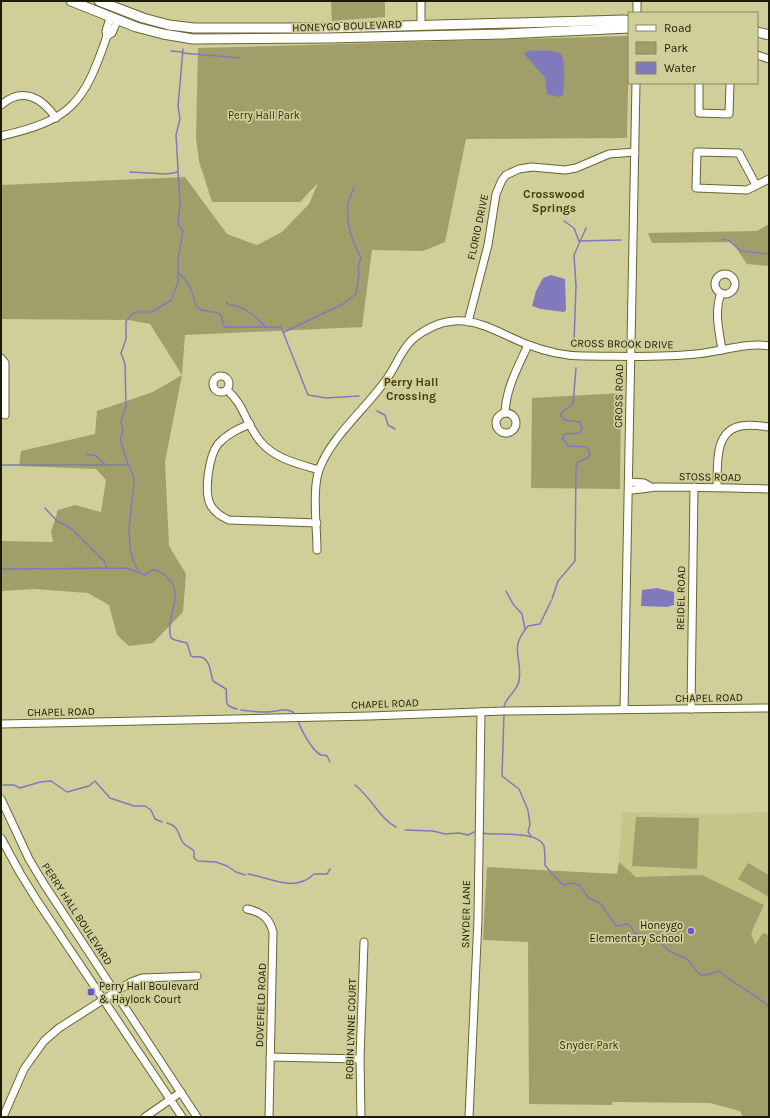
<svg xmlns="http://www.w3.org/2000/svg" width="770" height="1118" viewBox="0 0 770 1118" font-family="Karla,sans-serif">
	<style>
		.built { fill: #c6c486 }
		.green { fill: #a19f69 }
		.water { fill: #807abc }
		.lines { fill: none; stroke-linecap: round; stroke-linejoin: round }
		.stream { stroke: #807abc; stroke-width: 1.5 }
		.minor-casing { stroke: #676532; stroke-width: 9 }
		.major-casing { stroke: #676532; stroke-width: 11 }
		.minor { stroke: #fff; stroke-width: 7 }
		.major { stroke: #fff; stroke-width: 9 }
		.poi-dot { fill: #6a55ce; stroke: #d0ce99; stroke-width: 1.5 }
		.labels { text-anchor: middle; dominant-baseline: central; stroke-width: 3.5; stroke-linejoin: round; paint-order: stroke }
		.street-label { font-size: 11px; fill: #1b1b06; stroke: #d0ce99 }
		.park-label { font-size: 11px; fill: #31300e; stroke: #d0ce99 }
		.poi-label { font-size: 11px; fill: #1b1b06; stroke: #d0ce99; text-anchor: end }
		.neighbourhood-label { font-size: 12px; font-weight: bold; fill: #44410c; stroke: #d0ce99 }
	</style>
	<rect width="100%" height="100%" fill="#d0ce99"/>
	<path class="built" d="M 622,812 L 722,814 L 769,812 L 769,1117 L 743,1117 L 740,1111 L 710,1103 L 618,874 Z"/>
	<g class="green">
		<path d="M 331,1 L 385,1 L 385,17 L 332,21 Z"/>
		<path d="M 629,36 L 627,138 L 466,139 L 445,242 L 423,251 L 372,250 L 362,327 L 185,335 L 182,375 L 165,462 L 169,546 L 186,574 L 183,612 L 153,643 L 129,646 L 117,635 L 109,605 L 88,593 L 34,589 L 1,591 L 1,541 L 53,542 L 51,532 L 58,510 L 75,505 L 101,512 L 106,480 L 96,469 L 19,466 L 21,451 L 95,434 L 97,411 L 153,392 L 182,375 L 150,324 L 128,320 L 1,319 L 1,185 L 185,177 L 227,234 L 257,245 L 282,232 L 309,204 L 318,183 L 300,202 L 212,202 L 199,161 L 196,138 L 198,48 Z"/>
		<path d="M 769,224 L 769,266 L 747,264 L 732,242 L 652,243 L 648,233 L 757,231 Z"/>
		<path d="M 621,393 L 620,489 L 531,488 L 532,398 Z"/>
		<path d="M 636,817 L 699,818 L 697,869 L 632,866 Z"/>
		<path d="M 619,862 L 636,877 L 702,875 L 764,905 L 751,933 L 755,945 L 763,933 L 769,935 L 769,1117 L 743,1117 L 740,1111 L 710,1103 L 612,1102 L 612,1105 L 529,1104 L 528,942 L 483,940 L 487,867 L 617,874 Z"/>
		<path d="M 748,863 L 769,875 L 769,897 L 738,879 Z"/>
	</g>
	<g class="water">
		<path d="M 527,51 C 534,51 556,49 561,54 C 566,58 564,88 563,95 L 559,97 L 547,94 L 545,78 L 524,54 Z"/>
		<path d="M 551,275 L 565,279 L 566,310 L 564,312 L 541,309 L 532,306 L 536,291 L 543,278 Z"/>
		<path d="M 657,588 L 674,592 L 674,605 L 667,607 L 641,606 L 642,590 Z"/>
	</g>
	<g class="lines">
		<g class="stream">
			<path d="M 171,51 L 182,52"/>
			<path d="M 182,53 L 240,58"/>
			<path d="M 130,172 L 167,174 L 178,172"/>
			<path d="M 564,221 L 574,228 L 579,241"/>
			<path d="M 722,239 L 728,240 L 741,251 L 769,254"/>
			<path d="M 579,241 L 621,240"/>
			<path d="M 179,273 C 184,278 190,286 192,292 C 194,297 194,305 199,309 C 204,312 214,310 221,315 L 223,324 L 225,327 L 281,327 L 308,395 L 326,398 L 359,396"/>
			<path d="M 226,302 L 229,305 C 244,305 257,318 267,328"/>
			<path d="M 284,332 L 343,304 L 356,294 L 359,274 L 358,267 L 361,258 C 350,238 341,210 354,188"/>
			<path d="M 574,341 L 576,286 L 574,255 L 586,228"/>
			<path d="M 377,411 L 385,415 L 388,425 L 395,429"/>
			<path d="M 124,412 L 126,407 L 125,364 L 121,353 L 126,339 L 126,321 L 135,312 L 152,312 L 171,300 L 178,282 L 178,260 L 183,230 L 178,225 L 180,204 L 176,135 L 180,119 L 178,106 L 183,49"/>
			<path d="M 123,414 L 121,421 L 123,431 L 120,439 L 128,464 L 133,475 L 134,484 L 129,528 L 130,549 L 134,563 L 139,572"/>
			<path d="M 86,454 L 96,456 L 106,465"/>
			<path d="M 1,465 L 128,465"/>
			<path d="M 45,508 L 57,521 L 72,529 L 104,561 L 107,568"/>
			<path d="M 1,569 L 126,568 L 145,575 L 151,570 C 157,570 160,571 165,575 C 188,594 164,616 171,638 L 175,640 L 187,643 L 191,656 C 194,658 197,656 201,657 C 211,660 210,673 213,681 L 226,689 C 228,699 222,706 237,709"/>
			<path d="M 506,591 L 513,604 L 522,614 L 525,629"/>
			<path d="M 552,599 L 558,581 L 575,561 L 576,467 L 578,462 C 585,459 592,458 589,450 L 586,447 L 568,446 L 562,438 L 565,434 L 580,433 L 582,427 L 580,422 L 564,420 L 561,416 L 562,412 L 573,404 L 576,368"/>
			<path d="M 504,708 C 504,698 517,692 519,681 C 523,657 508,649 528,626 L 540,624 L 551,601"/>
			<path d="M 241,710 C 249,711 259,712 267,712 C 277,712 288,706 295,714"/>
			<path d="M 504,714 L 502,776 L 519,789 L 528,810"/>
			<path d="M 298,720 C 300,728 312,751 321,755 C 323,755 325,755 327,756 L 330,762"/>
			<path d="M 3,785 L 14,785 L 20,788 L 40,782 L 51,781 L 67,792 L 89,786 L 95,781 L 110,798 L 134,806 L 145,806 L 151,810 L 155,819 L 162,822"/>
			<path d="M 355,785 C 370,796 380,819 396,827"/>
			<path d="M 528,811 L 530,824 L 528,832 L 531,836"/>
			<path d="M 167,823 C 178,826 177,831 182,841 C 184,846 190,847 194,851 L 194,858 L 198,861 L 216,862 L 227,866 L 236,872 L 245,875"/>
			<path d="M 405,830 L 433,831 L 445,834 L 459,833 L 468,835 L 474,832"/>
			<path d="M 483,833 C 496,836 539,830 544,846 C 545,852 545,859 545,865 C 548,869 560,883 564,885 L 573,883 L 579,885 L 589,898 L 601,904 L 616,926 L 628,924 L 631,927 L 634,933 L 648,936 L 660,942 L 669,951 L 687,959 L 700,975 L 706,975 L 719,971 C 734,985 754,992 769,1007"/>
			<path d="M 248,874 C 271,878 295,893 314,874 L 327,874 L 330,869"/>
		</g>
		<defs>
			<g id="minor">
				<path d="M 421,1 L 421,26"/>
				<path d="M 637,13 L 637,1"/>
				<path d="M 107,36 L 112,33 L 117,21"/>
				<path d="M 757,55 L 769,59"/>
				<path d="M 699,83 L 699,113 L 729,114 L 730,83"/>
				<path d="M 1,105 C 23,86 42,98 56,118"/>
				<path d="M 1,136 C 72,120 84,103 107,36 L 106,31 L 110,18"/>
				<path d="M 756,185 L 739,153 L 697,152 L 696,188 L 747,190 L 769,179"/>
				<circle cx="725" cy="284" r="10"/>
				<path d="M 721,293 C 714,312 719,330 722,350"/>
				<path d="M 468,322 L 488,245 L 496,194 L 502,180 L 506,175 L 519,169 L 532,167 L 565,170 L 576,168 L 609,154 L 635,152"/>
				<path d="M 1,358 L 5,363 L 5,415"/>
				<circle cx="221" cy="384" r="8"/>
				<path d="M 227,390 C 244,404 246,425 261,442 C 275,459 299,464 319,470"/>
				<path d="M 505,413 C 506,388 518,367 528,345"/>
				<circle cx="506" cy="423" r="10"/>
				<path d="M 250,424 C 238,429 227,434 218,444 C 209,456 204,490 210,504 C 214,512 222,517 229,520 L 317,523"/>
				<path d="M 629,482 L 644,483 L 651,487"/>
				<path d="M 717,487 C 718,467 713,431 741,426 C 750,424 760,426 769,427"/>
				<path d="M 629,490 C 638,490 647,488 656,487 C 694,487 731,488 769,489"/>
				<path d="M 317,550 C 317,529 312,489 319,470 C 331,436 368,407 388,377 C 397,364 401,350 413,339 C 424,330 439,322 454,321 C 480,319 503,335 526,344 C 544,351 564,356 583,356 C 621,356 659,358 696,354 C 720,352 746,342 769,346"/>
				<path d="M 624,709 L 636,83"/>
				<path d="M 691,709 L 694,487"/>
				<path d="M 1,724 L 370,716 L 504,711 L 769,708"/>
				<path d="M 1,799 L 29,859 L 44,884 L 197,1117"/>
				<path d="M 1,838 L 20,873 L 38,902 L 182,1117"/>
				<path d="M 247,909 C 261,912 269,917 273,932 L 269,1117"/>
				<path d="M 270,1057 L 360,1059"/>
				<path d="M 3,1117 L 24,1069 L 44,1041 L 59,1028 L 131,982 L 142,978 L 197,976"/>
				<path d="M 145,1117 L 181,1092"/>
				<path d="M 361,1117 L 360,1059 L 364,942"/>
				<path d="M 469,1117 L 478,919 L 481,712"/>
			</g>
			<g id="major">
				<path d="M 71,1 L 136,27 L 163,34 L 193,39 L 328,38 L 504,34 L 629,28"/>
				<path d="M 99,1 L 143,18 L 169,25 L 194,28 L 327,28 L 625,20 L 629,22"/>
				<path d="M 757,32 L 769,35"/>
			</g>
		</defs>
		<use href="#minor" class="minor-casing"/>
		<use href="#major" class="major-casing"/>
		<use href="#minor" class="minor"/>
		<use href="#major" class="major"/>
	</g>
	<g class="poi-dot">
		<circle cx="691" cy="931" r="4"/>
		<rect x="87" y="988" width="8" height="8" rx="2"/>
	</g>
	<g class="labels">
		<g class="street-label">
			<text transform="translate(347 26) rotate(-2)">HONEYGO BOULEVARD</text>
			<text transform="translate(478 227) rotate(-78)">FLORIO DRIVE</text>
			<text transform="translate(622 344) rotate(1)">CROSS BROOK DRIVE</text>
			<text transform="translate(619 396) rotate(-89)">CROSS ROAD</text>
			<text transform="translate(710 477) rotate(1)">STOSS ROAD</text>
			<text transform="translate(681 598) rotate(-89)">REIDEL ROAD</text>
			<text transform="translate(709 698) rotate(-1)">CHAPEL ROAD</text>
			<text transform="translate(385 704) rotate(-2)">CHAPEL ROAD</text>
			<text transform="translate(61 712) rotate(-1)">CHAPEL ROAD</text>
			<text transform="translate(77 914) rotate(57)">PERRY HALL BOULEVARD</text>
			<text transform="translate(466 914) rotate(-89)">SNYDER LANE</text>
			<text transform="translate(261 1005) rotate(-88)">DOVEFIELD ROAD</text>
			<text transform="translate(351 1029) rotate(-88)">ROBIN LYNNE COURT</text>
		</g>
		<g class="park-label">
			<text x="264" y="115">Perry Hall Park</text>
			<text x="589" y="1045">Snyder Park</text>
		</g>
		<g class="poi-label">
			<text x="683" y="925">Honeygo<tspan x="683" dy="13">Elementary School</tspan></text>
			<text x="99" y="986" text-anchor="start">Perry Hall Boulevard<tspan x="99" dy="13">&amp; Haylock Court</tspan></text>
		</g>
		<g class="neighbourhood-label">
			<text x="554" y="194">Crosswood<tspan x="554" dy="14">Springs</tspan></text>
			<text x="411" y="382">Perry Hall<tspan x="411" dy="14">Crossing</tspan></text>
		</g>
	</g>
	<rect width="770" height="1118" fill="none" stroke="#1b1b06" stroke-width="4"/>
	<rect x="628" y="12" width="130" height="72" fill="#d0ce99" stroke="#88865e"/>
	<rect x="636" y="25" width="20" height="6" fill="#ffffff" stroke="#88865e"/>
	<text x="664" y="32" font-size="12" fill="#1b1b06">Road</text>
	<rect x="636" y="42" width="20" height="12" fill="#a19f69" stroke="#88865e"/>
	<text x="664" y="52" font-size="12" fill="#1b1b06">Park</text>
	<rect x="636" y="62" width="20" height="12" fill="#807abc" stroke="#88865e"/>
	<text x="664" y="72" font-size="12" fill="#1b1b06">Water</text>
</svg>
